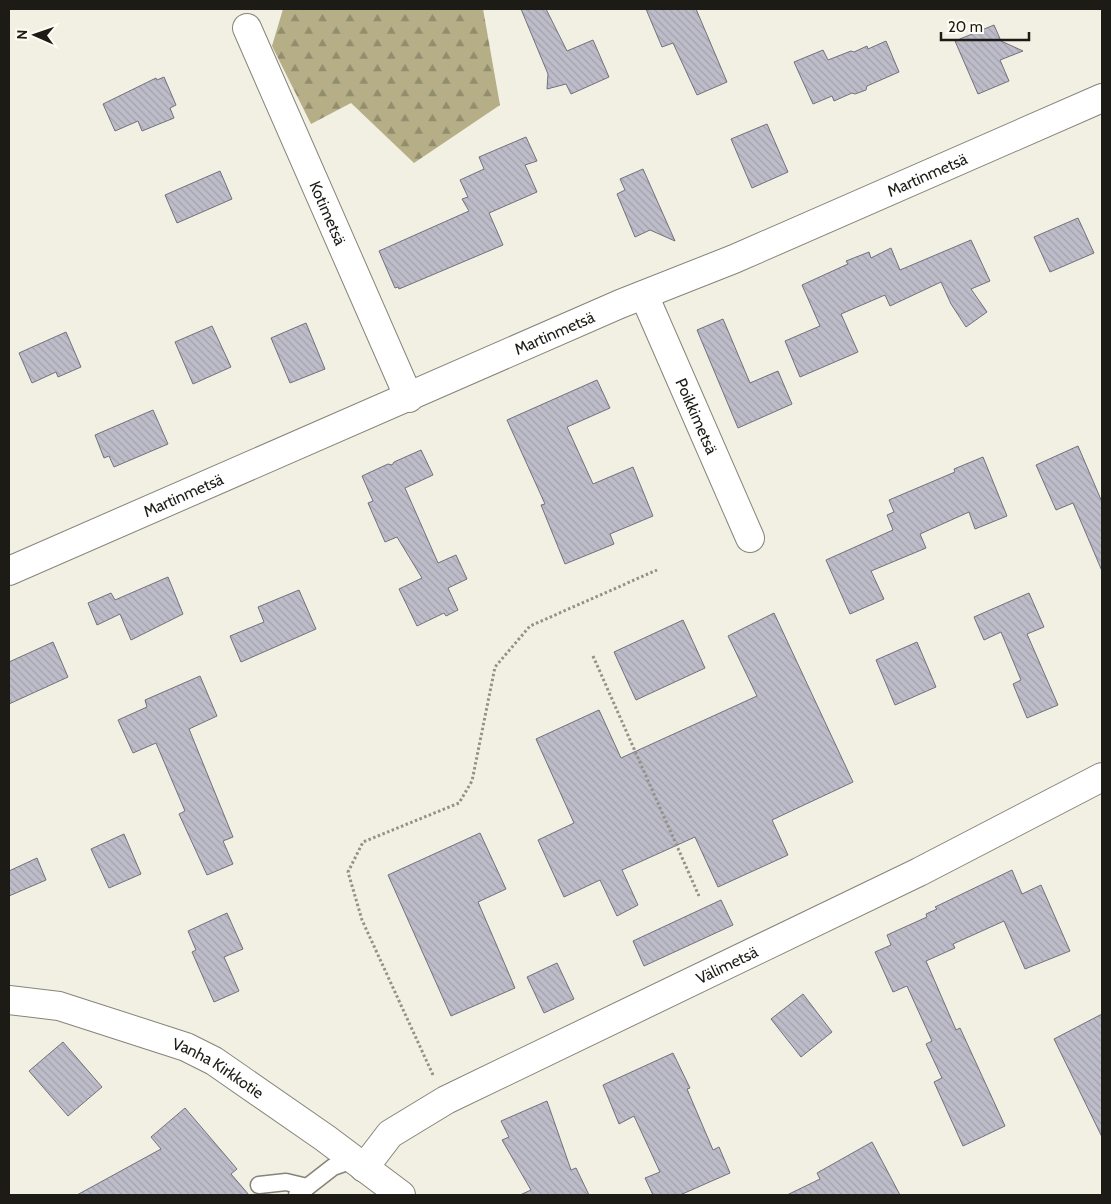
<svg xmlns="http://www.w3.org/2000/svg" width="1111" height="1204" viewBox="0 0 1111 1204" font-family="Cabin,sans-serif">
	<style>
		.forest { fill: url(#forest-firs) }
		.building { fill: url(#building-back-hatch); stroke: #72717d }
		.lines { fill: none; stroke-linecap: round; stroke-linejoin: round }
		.service-casing { stroke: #868478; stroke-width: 19 }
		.minor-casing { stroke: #868478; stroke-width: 30 }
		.path { stroke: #939288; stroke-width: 3; stroke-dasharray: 2.5 2.5; stroke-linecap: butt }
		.service { stroke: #fff; stroke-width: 16 }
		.minor { stroke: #fff; stroke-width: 28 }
		.labels { text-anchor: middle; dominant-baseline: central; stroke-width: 4; stroke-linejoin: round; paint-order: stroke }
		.street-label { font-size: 16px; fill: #1c1b16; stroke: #fffdf3 }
	</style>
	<defs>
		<pattern id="forest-firs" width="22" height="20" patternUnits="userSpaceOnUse" patternTransform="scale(1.25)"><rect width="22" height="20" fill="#b5ae86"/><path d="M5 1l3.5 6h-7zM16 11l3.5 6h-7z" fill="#928d6d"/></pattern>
		<pattern id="building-back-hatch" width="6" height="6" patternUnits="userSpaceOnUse" patternTransform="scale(1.25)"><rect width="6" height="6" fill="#bdbcc9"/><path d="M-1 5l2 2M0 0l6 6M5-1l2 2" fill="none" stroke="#a2a1ac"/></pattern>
	</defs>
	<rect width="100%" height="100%" fill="#f2f0e3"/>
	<path class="forest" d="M 283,9 L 483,9 L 500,105 L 414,163 L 351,103 L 311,124 L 272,46 Z"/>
	<g class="building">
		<path d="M 521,9 L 546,9 L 567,51 L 593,40 L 609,77 L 571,94 L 566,84 L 547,89 L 548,74 Z"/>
		<path d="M 646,9 L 696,9 L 727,82 L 697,95 L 673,43 L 662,47 Z"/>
		<path d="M 994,25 L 1001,41 L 1023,51 L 1000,60 L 1009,81 L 978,94 L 955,41 Z"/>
		<path d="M 886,41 L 899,72 L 867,86 L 866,90 L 855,94 L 852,93 L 834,101 L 832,96 L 813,104 L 794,62 L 823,50 L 828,60 L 851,51 L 854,52 L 867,46 L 868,49 Z"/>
		<path d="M 164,77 L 176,105 L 170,108 L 174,118 L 142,131 L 138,121 L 115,131 L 103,104 L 156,78 L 157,80 Z"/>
		<path d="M 767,124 L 788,172 L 752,188 L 731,139 Z"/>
		<path d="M 526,137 L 537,161 L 525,165 L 537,192 L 489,213 L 503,245 L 399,289 L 398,287 L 395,288 L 379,251 L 469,211 L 462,199 L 468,197 L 460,180 L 484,169 L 479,157 Z"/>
		<path d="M 643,169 L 675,241 L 650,230 L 635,237 L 617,194 L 625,190 L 620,179 Z"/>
		<path d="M 220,171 L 232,199 L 177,223 L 165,195 Z"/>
		<path d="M 1078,218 L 1094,253 L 1050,272 L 1034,237 Z"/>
		<path d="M 971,240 L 990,281 L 971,289 L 987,312 L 966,327 L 951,304 L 941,282 L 890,306 L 885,295 L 841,314 L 858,352 L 800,377 L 785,341 L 820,326 L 802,285 L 848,264 L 846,261 L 869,252 L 871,258 L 891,248 L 900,270 Z"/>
		<path d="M 723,319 L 750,383 L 778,371 L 792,404 L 738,428 L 697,330 Z"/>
		<path d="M 306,323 L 325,369 L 290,383 L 271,338 Z"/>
		<path d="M 212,326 L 231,367 L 193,384 L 175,342 Z"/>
		<path d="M 66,332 L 81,367 L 58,377 L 56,372 L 32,383 L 19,353 Z"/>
		<path d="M 597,380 L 610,408 L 567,427 L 593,484 L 633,467 L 653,516 L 610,534 L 614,544 L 565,564 L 541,505 L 545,504 L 507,420 Z"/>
		<path d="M 153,410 L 168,444 L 114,467 L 109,456 L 104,458 L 95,435 Z"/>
		<path d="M 1078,446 L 1102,502 L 1102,571 L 1073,503 L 1056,510 L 1036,465 Z"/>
		<path d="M 421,450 L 433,475 L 405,488 L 438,563 L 456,555 L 467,579 L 448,588 L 458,610 L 446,616 L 444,613 L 417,626 L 399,589 L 422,578 L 397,537 L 385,542 L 368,503 L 373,501 L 362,476 L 388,464 L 392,465 L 394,462 Z"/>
		<path d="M 983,457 L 1007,516 L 975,529 L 969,512 L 920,534 L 926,548 L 871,571 L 884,599 L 850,614 L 826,560 L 893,530 L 887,515 L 894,512 L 889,500 L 955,472 L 954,469 Z"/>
		<path d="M 168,577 L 183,614 L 131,640 L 120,614 L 97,625 L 88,603 L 111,593 L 115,600 Z"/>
		<path d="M 299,590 L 316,629 L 241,662 L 230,636 L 264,622 L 258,607 Z"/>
		<path d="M 1029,593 L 1044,627 L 1027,634 L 1058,705 L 1027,718 L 1013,684 L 1021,680 L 1001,632 L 984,640 L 974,617 Z"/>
		<path d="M 774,613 L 853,782 L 772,820 L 788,855 L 718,887 L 695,837 L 622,870 L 638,905 L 617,916 L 600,880 L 564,897 L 538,840 L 574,823 L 536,739 L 599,710 L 621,758 L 757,696 L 728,636 Z"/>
		<path d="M 683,620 L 705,668 L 636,700 L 614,652 Z"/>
		<path d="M 53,642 L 68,677 L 9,704 L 9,662 Z"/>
		<path d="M 917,642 L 936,687 L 895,705 L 876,660 Z"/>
		<path d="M 200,676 L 217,716 L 189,729 L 233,837 L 223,841 L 233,864 L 207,875 L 179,814 L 185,811 L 156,743 L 133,753 L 118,720 L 147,707 L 145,700 Z"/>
		<path d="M 480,833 L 506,889 L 478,902 L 515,988 L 451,1016 L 388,875 Z"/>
		<path d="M 124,834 L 141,874 L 109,888 L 91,849 Z"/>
		<path d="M 37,858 L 46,880 L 9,896 L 9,871 Z"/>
		<path d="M 1012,870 L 1022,894 L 1041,885 L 1070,951 L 1025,969 L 1004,921 L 953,944 L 955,948 L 926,961 L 956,1030 L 960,1028 L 1005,1126 L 963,1146 L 934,1082 L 942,1078 L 926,1044 L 932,1041 L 907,986 L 893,992 L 875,952 L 891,945 L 887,935 L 927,917 L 926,914 L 937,909 L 935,907 Z"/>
		<path d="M 721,900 L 733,925 L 644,966 L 633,941 Z"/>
		<path d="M 227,913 L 243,949 L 224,957 L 239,991 L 214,1002 L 192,952 L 196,950 L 188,931 Z"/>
		<path d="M 557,963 L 574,999 L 544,1013 L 527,977 Z"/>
		<path d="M 803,994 L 832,1032 L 801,1057 L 771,1019 Z"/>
		<path d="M 1102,1014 L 1102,1137 L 1054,1039 Z"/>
		<path d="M 63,1042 L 102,1087 L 68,1116 L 29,1071 Z"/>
		<path d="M 673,1053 L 690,1088 L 687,1089 L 713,1150 L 719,1147 L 730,1173 L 680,1195 L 653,1195 L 645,1178 L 660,1172 L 634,1116 L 619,1124 L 603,1085 Z"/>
		<path d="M 547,1101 L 571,1170 L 576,1168 L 589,1195 L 520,1195 L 531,1190 L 502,1140 L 509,1137 L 501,1121 Z"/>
		<path d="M 185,1108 L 237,1169 L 231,1174 L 249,1195 L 77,1195 L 161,1149 L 151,1137 Z"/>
		<path d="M 872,1142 L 900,1195 L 787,1195 L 820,1179 L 817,1173 Z"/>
	</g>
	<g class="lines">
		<defs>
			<g id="service">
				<path d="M 259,1185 L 286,1182 L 307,1187"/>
				<path d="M 297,1195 L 333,1167 L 353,1160"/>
			</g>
			<g id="minor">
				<path id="s1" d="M 247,28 L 409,398"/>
				<path id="s2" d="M 644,295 L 750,538"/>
				<path id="s3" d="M 9,571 L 620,304 L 734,259 L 1102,98"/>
				<path id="s4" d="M 9,1000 L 59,1006 L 186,1047 L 214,1061 L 325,1138 L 401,1195"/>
				<path id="s5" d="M 364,1168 L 390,1134 L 446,1100 L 919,872 L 1102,777"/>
			</g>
		</defs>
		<use href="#service" class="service-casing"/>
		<use href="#minor" class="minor-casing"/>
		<g class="path">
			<path d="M 593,656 L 699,896"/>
			<path d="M 433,1075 L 362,920 L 348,872 L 363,842 L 459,803 L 472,781 L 495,667 L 530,626 L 657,570"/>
		</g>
		<use href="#service" class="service"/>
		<use href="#minor" class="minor"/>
	</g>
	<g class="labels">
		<g class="street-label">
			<text stroke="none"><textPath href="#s3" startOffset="1000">Martinmetsä</textPath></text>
			<text stroke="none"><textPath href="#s1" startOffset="202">Kotimetsä</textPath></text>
			<text stroke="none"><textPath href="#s3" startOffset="595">Martinmetsä</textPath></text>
			<text stroke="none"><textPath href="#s2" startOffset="132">Poikkimetsä</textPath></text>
			<text stroke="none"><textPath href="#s3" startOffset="190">Martinmetsä</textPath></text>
			<text stroke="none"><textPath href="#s5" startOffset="420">Välimetsä</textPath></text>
			<text stroke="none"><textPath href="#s4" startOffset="222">Vanha Kirkkotie</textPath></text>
		</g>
	</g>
	<rect width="1111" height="1204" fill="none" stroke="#1c1b16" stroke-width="20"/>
	<g transform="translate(35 35) rotate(272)" stroke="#fffdf3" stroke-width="4" paint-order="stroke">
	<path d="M0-4L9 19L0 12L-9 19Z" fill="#1c1b16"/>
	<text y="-8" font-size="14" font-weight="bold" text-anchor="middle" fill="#1c1b16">N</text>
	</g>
	<path d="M941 32v8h88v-8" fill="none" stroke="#1c1b16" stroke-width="2.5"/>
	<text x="948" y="32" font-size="15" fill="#1c1b16" stroke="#fffdf3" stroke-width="4" paint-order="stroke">20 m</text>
</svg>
